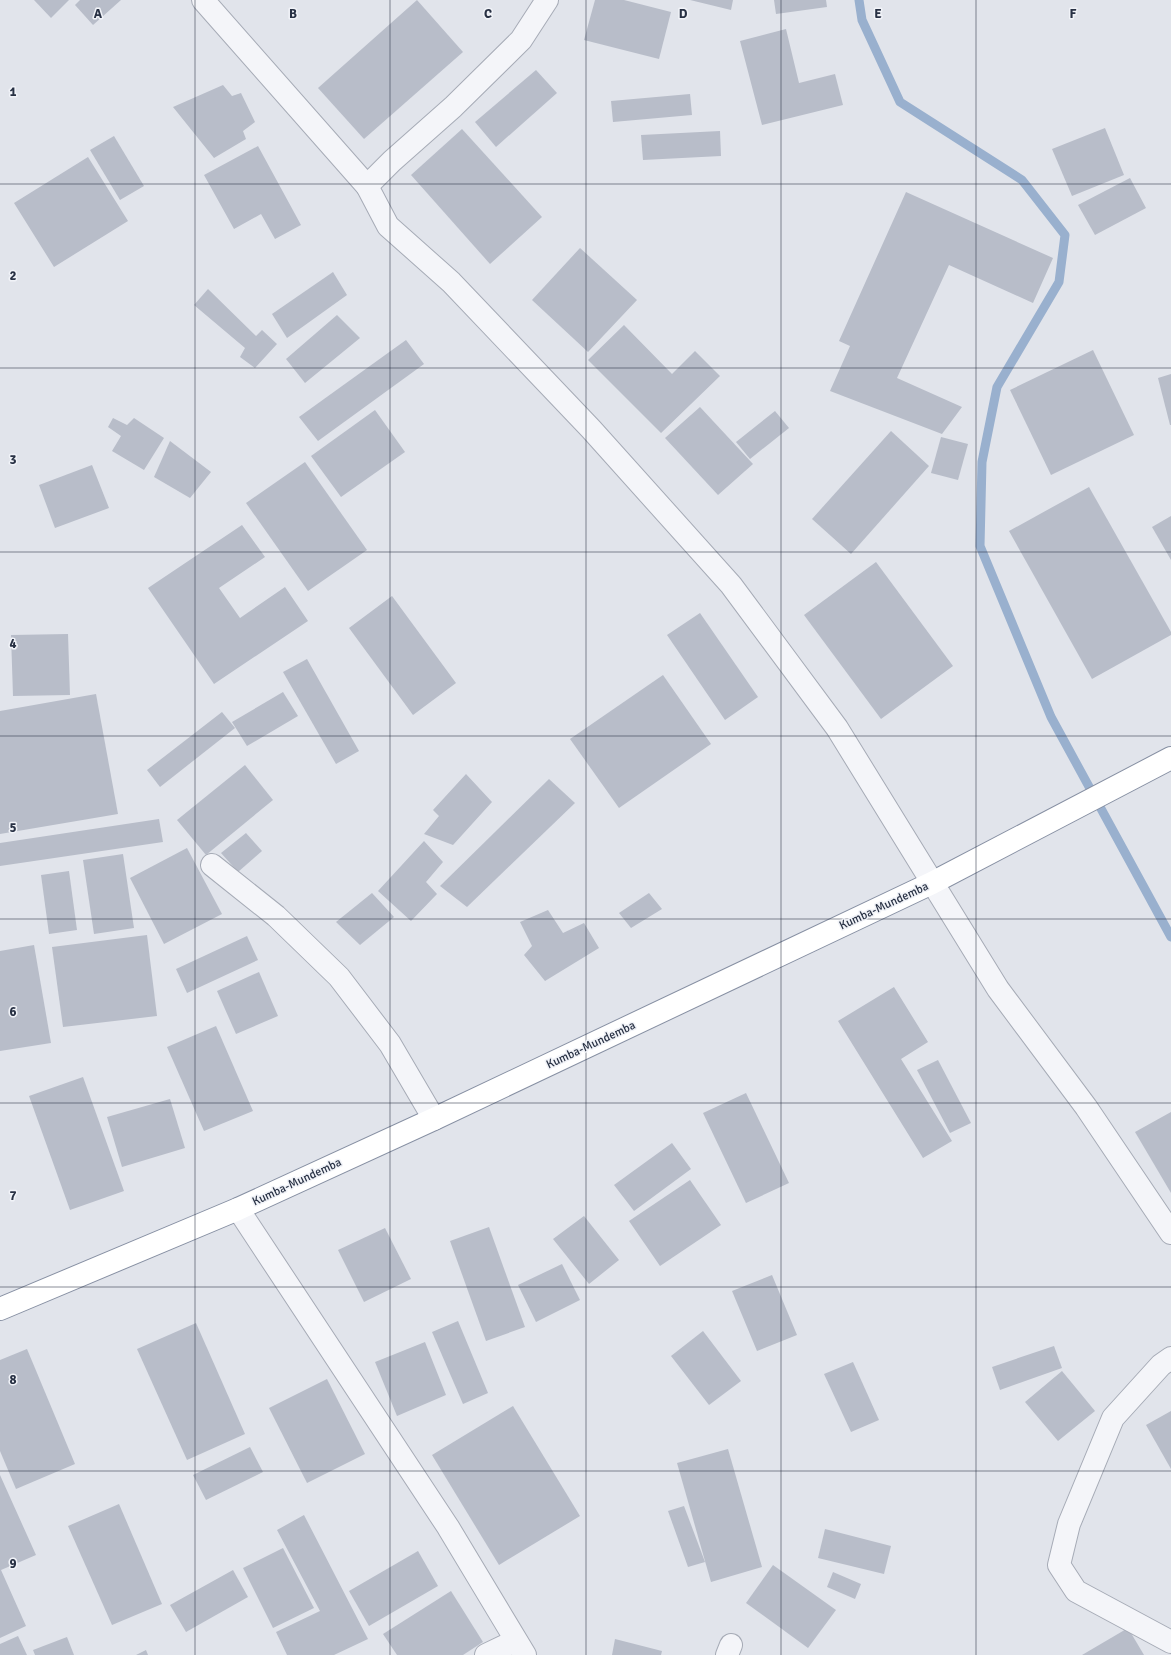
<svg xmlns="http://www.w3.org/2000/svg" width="1171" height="1655" viewBox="0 0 1171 1655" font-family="Signika,sans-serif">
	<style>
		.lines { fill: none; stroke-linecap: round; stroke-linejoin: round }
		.stream { stroke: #99b0ce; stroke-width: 9 }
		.building { fill: #b8bdc9 }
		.minor-casing { stroke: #a6abb6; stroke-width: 24 }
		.trunk-casing { stroke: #8790a3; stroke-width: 24 }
		.minor { stroke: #f4f5f9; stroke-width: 22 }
		.trunk { stroke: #fff; stroke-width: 22 }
		.grid { fill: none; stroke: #283144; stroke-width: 1; stroke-opacity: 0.55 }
		.labels { text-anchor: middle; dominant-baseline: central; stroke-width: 3; stroke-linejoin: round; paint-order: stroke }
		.street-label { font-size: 12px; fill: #283144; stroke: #f1f3f8 }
		.grid-label { font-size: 13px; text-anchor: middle; font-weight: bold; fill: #283144; stroke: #f1f3f8; stroke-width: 3; stroke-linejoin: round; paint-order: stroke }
	</style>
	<rect width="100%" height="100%" fill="#e1e4eb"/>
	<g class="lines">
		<path class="stream" d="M 859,0 L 862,20 L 900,102 L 1022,180 L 1065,235 L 1059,282 L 997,387 L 982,462 L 980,546 L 1051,717 L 1171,937"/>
	</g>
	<g class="building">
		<path d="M 34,0 L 69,0 L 51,18 Z"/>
		<path d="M 80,0 L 121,0 L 93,25 L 75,5 Z"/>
		<path d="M 417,0 L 463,52 L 364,139 L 318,88 Z"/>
		<path d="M 595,0 L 624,0 L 671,12 L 659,59 L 584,40 Z"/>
		<path d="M 690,0 L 733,0 L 731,10 Z"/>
		<path d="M 774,0 L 826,0 L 827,7 L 776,14 Z"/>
		<path d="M 786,29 L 799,83 L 835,74 L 843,105 L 762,125 L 740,41 Z"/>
		<path d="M 536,70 L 557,93 L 496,147 L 475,122 Z"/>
		<path d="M 223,85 L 232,96 L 241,93 L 255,122 L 243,131 L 246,139 L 214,158 L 173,107 Z"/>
		<path d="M 690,94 L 692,115 L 613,122 L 611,101 Z"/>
		<path d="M 1105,128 L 1124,175 L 1072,196 L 1052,149 Z"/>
		<path d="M 462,129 L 542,217 L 490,264 L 411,175 Z"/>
		<path d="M 720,131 L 721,156 L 643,160 L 641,135 Z"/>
		<path d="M 114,136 L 144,186 L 120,200 L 90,150 Z"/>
		<path d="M 258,146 L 301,225 L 275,239 L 261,214 L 234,229 L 204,175 Z"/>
		<path d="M 88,157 L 128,221 L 54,267 L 14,203 Z"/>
		<path d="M 1130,178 L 1146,208 L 1095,235 L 1078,205 Z"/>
		<path d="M 906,192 L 1053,258 L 1033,303 L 949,265 L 897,378 L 962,407 L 942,434 L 830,391 L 850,346 L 839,341 Z"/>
		<path d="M 580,248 L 637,300 L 588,352 L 532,300 Z"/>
		<path d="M 333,272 L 347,295 L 287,338 L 272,314 Z"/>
		<path d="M 208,289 L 256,336 L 262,330 L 277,344 L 255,368 L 240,357 L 245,348 L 194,305 Z"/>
		<path d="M 337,315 L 360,338 L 305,383 L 286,359 Z"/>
		<path d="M 624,325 L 672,374 L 695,351 L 720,376 L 661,433 L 588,360 Z"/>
		<path d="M 406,340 L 424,364 L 318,441 L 299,417 Z"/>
		<path d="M 1093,350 L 1134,435 L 1051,475 L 1010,390 Z"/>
		<path d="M 1171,374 L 1171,425 L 1170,425 L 1158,378 Z"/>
		<path d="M 700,407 L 753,464 L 718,495 L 665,438 Z"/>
		<path d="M 375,410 L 405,452 L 341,497 L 311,456 Z"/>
		<path d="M 775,411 L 789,428 L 750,459 L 736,442 Z"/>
		<path d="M 113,418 L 127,425 L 134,418 L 164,438 L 144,470 L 112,451 L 121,436 L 108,427 Z"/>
		<path d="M 891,431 L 929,466 L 851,554 L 812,519 Z"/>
		<path d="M 941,437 L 968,444 L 958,480 L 931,473 Z"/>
		<path d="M 170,441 L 211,472 L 190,498 L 154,477 Z"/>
		<path d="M 305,462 L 367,550 L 308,591 L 246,503 Z"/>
		<path d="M 92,465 L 109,508 L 55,528 L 39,485 Z"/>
		<path d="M 1089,487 L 1171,632 L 1171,635 L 1092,679 L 1009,531 Z"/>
		<path d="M 1171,516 L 1171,560 L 1152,527 Z"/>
		<path d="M 242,525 L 265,557 L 219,588 L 240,618 L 285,587 L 308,621 L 214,684 L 148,588 Z"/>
		<path d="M 876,562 L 953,666 L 881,719 L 804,615 Z"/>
		<path d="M 392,596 L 456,683 L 413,715 L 349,628 Z"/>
		<path d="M 700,613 L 758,697 L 725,720 L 667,635 Z"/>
		<path d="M 68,634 L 70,695 L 13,696 L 11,635 Z"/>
		<path d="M 307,659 L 359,751 L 336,764 L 283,672 Z"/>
		<path d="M 663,675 L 711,744 L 619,808 L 570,739 Z"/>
		<path d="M 283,692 L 298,716 L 247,746 L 232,722 Z"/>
		<path d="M 96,694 L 118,814 L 0,834 L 0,711 Z"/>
		<path d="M 222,712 L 235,728 L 160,787 L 147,770 Z"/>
		<path d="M 245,765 L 273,800 L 206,855 L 177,820 Z"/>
		<path d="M 466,774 L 492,802 L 453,845 L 424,834 L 439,816 L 433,810 Z"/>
		<path d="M 549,779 L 575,803 L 467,907 L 440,886 Z"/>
		<path d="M 159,819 L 163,842 L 0,866 L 0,843 Z"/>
		<path d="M 246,833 L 262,851 L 238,872 L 221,853 Z"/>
		<path d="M 424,841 L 443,862 L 426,882 L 437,894 L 411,921 L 378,891 Z"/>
		<path d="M 187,848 L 222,914 L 164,944 L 130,878 Z"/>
		<path d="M 123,854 L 134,928 L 94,934 L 83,860 Z"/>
		<path d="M 69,871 L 77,930 L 49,934 L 41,875 Z"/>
		<path d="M 372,893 L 394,917 L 360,945 L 336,922 Z"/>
		<path d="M 649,893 L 662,909 L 631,928 L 619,913 Z"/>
		<path d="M 548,910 L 563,933 L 584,923 L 599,948 L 545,981 L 524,955 L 532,946 L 520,922 Z"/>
		<path d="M 147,935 L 157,1016 L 63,1027 L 52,947 Z"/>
		<path d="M 247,936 L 258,960 L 187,993 L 176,969 Z"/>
		<path d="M 34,945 L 51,1043 L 0,1051 L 0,951 Z"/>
		<path d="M 259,972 L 278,1016 L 236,1034 L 217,991 Z"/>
		<path d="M 894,987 L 928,1042 L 901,1059 L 952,1141 L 923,1158 L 838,1021 Z"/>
		<path d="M 216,1026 L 253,1111 L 204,1131 L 167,1047 Z"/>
		<path d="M 938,1060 L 971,1123 L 950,1133 L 917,1070 Z"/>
		<path d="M 83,1077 L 124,1191 L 70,1210 L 29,1096 Z"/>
		<path d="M 746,1093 L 789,1183 L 746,1203 L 703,1113 Z"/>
		<path d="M 170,1099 L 185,1148 L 122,1167 L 107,1117 Z"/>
		<path d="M 1171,1112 L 1171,1193 L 1135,1132 Z"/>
		<path d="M 672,1143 L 691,1169 L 634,1211 L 614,1185 Z"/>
		<path d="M 690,1180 L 721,1225 L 660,1266 L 629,1221 Z"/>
		<path d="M 584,1216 L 619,1260 L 589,1284 L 553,1239 Z"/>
		<path d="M 489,1227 L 525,1327 L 486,1341 L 450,1241 Z"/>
		<path d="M 385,1228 L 411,1279 L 364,1302 L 338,1250 Z"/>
		<path d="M 562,1264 L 580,1300 L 536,1322 L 518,1285 Z"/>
		<path d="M 772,1275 L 797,1335 L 757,1351 L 732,1291 Z"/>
		<path d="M 458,1321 L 488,1393 L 463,1404 L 432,1332 Z"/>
		<path d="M 196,1323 L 245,1434 L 187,1460 L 137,1349 Z"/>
		<path d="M 703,1331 L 741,1381 L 709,1405 L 671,1356 Z"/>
		<path d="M 425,1342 L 446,1395 L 397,1416 L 375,1362 Z"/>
		<path d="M 1054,1346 L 1062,1368 L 1000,1390 L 992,1367 Z"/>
		<path d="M 27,1349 L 75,1464 L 16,1489 L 0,1451 L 0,1360 Z"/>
		<path d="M 853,1362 L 879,1420 L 851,1432 L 824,1374 Z"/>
		<path d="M 1062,1371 L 1095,1411 L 1058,1441 L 1025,1402 Z"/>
		<path d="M 327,1379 L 365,1454 L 307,1483 L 269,1408 Z"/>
		<path d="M 513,1406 L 580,1516 L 499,1565 L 432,1455 Z"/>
		<path d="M 1171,1411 L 1171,1469 L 1146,1425 Z"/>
		<path d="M 250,1447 L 263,1472 L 206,1500 L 193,1475 Z"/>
		<path d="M 728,1449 L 762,1567 L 711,1582 L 677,1463 Z"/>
		<path d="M 0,1475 L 36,1555 L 1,1570 L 26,1626 L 0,1638 Z"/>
		<path d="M 119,1504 L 162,1604 L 112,1625 L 68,1526 Z"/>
		<path d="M 684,1506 L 705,1562 L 688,1567 L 668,1511 Z"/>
		<path d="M 304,1515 L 368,1639 L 334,1655 L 287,1655 L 276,1632 L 320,1611 L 277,1530 Z"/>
		<path d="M 825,1529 L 891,1546 L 884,1574 L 818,1558 Z"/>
		<path d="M 283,1548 L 314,1608 L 273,1628 L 243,1568 Z"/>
		<path d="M 418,1551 L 438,1586 L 369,1626 L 349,1591 Z"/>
		<path d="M 773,1565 L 836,1610 L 808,1648 L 746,1603 Z"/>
		<path d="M 233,1570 L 248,1597 L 186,1632 L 170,1605 Z"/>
		<path d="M 833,1572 L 861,1584 L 855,1599 L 827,1587 Z"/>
		<path d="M 451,1591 L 483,1642 L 463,1655 L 397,1655 L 383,1634 Z"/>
		<path d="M 1128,1628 L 1144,1655 L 1082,1655 Z"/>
		<path d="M 18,1636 L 27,1655 L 0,1655 L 0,1644 Z"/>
		<path d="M 67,1637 L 74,1655 L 35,1655 L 33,1650 Z"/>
		<path d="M 615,1639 L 662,1651 L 661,1655 L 612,1655 Z"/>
		<path d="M 146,1650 L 148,1655 L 136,1655 Z"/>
	</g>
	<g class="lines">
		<defs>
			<g id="minor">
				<path d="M 203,0 L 367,186"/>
				<path d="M 547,0 L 521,40 L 453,107 L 392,161 L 367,186 L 388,226 L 451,282 L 591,429 L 731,585 L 837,728 L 998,989 L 1086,1107 L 1171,1233"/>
				<path d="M 212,865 L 276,916 L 339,977 L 390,1044 L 434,1119"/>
				<path d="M 238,1209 L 448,1527 L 525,1655"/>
				<path d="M 1171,1358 L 1161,1365 L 1113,1418 L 1069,1524 L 1059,1565 L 1076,1591 L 1171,1642"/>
				<path d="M 486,1655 L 515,1641"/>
				<path d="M 727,1655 L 731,1645"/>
			</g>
			<path id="trunk" d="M 0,1309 L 238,1209 L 434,1119 L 932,883 L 1171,758"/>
		</defs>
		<use href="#minor" class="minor-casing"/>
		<use href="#trunk" class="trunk-casing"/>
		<use href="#minor" class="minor"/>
		<use href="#trunk" class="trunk"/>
	</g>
	<path class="grid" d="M 195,0 L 195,1655M 390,0 L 390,1655M 586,0 L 586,1655M 781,0 L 781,1655M 976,0 L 976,1655M 0,184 L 1171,184M 0,368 L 1171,368M 0,552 L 1171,552M 0,736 L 1171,736M 0,919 L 1171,919M 0,1103 L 1171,1103M 0,1287 L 1171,1287M 0,1471 L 1171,1471"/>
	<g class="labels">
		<g class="street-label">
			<text transform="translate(884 906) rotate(-25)">Kumba-Mundemba</text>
			<text transform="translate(591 1045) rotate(-25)">Kumba-Mundemba</text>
			<text transform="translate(297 1182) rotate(-25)">Kumba-Mundemba</text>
		</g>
	</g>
	<g class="grid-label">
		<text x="98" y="18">A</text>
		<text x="293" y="18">B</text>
		<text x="488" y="18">C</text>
		<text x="683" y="18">D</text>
		<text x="878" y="18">E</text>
		<text x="1073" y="18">F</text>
		<text x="13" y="96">1</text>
		<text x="13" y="280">2</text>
		<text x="13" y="464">3</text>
		<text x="13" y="648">4</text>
		<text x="13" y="832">5</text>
		<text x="13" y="1016">6</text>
		<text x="13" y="1200">7</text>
		<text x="13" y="1384">8</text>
		<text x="13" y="1568">9</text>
	</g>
</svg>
